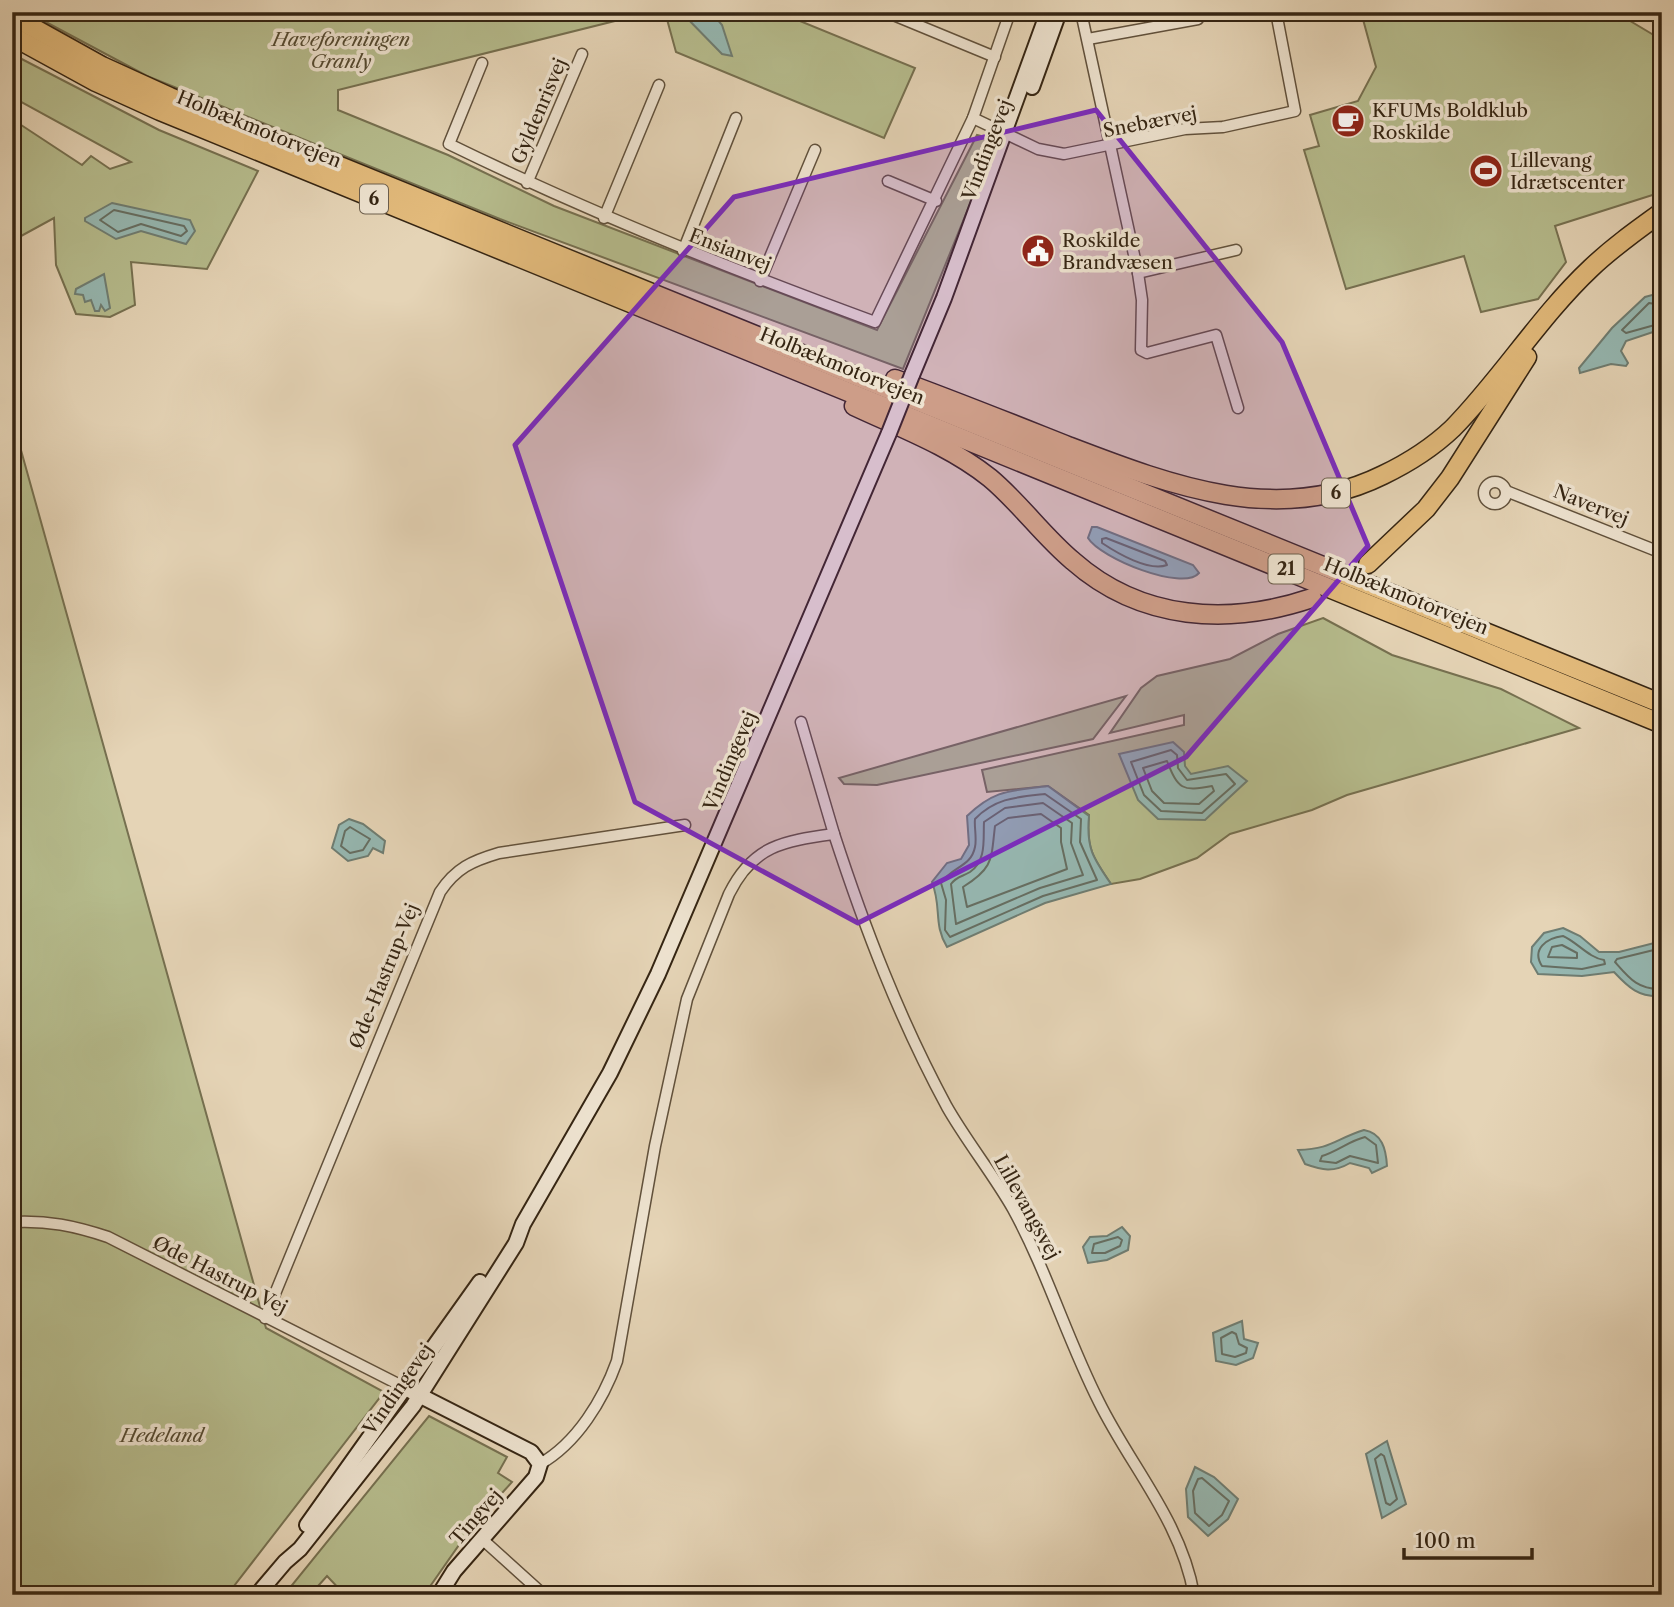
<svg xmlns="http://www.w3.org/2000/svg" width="1674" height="1607" viewBox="0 0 1674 1607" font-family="'Libre Caslon Text',serif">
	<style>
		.green { fill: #b6bc8d; stroke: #767050; stroke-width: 2 }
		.water { fill: #96b8b2; stroke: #6f7d72; stroke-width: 2 }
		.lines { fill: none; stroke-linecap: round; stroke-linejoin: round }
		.shore { stroke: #666e62; stroke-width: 2 }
		.street-casing { stroke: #61513c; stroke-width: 13 }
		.secondary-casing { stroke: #352513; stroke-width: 18 }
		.highway-casing { stroke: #352513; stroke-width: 21 }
		.street { stroke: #eee3d0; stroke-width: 10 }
		.secondary { stroke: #eee3d0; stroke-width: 14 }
		.highway { stroke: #e2ba7b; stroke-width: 18 }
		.secondary-bridge-casing { stroke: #352513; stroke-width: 18; stroke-linecap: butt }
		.secondary-bridge { stroke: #eee3d0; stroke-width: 14 }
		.marked { fill: #7b2cbf; fill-opacity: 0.2; stroke: #7b2cbf; stroke-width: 5; stroke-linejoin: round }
		.labels { text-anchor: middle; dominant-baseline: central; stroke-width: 7; stroke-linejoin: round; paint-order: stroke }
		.shield { fill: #eee3d0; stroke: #6c5e4c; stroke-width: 2 }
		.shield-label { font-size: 18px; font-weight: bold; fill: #352513 }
		.park-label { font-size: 19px; font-style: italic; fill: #554b32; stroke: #eee3d0 }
		.poi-label { font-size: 19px; fill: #352513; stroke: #eee3d0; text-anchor: start }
		.street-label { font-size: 19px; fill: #352513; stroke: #eee3d0 }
	</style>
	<rect width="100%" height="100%" fill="#e5d4b6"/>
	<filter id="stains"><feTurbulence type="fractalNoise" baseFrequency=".00286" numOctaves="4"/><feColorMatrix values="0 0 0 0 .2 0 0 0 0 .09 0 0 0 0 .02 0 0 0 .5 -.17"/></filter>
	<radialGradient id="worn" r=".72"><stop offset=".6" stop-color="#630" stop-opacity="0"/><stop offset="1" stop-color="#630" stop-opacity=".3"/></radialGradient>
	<g class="green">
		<path d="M 27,12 L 651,12 L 338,90 L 338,110 L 448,155 L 554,206 L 877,330 L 977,135 L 996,140 L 903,369 L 500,219 L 147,76 Z"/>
		<path d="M 665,12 L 778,12 L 915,68 L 884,138 L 676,52 Z"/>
		<path d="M 1361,12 L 1615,12 L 1662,40 L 1662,192 L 1555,226 L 1566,262 L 1538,299 L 1481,312 L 1464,256 L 1346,289 L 1304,150 L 1319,146 L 1310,115 L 1358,101 L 1376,67 Z"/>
		<path d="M 12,54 L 159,130 L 258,171 L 207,269 L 131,262 L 135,305 L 110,317 L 76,314 L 56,265 L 54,218 L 12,241 L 12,119 L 82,165 L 91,156 L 110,169 L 131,162 L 12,97 Z"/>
		<path d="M 12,418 L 266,1328 L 384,1392 L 227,1595 L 12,1595 Z"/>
		<path d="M 1323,618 L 1392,655 L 1501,689 L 1579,728 L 1347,795 L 1312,810 L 1230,834 L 1197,858 L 1140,879 L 1111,884 C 1093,858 1086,848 1089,815 L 1048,786 L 987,792 L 982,770 L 1184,725 L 1184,715 L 1110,733 L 1141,688 L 1157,676 L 1230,659 L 1278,634 Z"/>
		<path d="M 1126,696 L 1093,739 L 877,785 L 844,784 L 839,778 Z"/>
		<path d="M 429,1416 L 507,1457 L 498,1473 L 512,1482 L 473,1525 L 424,1595 L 345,1595 L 327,1576 L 310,1595 L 284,1595 Z"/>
	</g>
	<g class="water">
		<path d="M 681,12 L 712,13 L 722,25 L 732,56 L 722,54 Z"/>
		<path d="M 112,203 L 190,220 L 195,231 L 186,244 L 141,231 L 116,239 L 85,221 L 85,218 Z"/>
		<path d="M 104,274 L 110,308 L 105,311 L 101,305 L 99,311 L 95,311 L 91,300 L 85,302 L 83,295 L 75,294 L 76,289 Z"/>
		<path d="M 1652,295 L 1662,301 L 1662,329 L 1626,341 L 1621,351 L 1628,363 L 1626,366 L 1611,364 L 1580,373 L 1579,368 L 1612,328 L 1645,297 Z"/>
		<path d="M 1092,527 L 1097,527 L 1193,565 L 1199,573 C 1183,592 1100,558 1088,538 Z"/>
		<path d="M 1173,742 L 1184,752 L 1185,766 L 1191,774 L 1228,766 L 1247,781 L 1205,820 L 1158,819 L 1138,800 L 1119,754 Z"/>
		<path d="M 1048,786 L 1089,816 C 1086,848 1093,858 1111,884 L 1045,903 L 947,947 C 933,924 942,908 932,882 L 947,863 L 961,859 L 969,845 L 967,816 C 995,789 1011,791 1048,786 Z"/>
		<path d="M 349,819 L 363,824 L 385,841 L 383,853 L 373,848 L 368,856 L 348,861 L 332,848 L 339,825 Z"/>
		<path d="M 1563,928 L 1580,936 L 1599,952 L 1619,952 L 1662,941 L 1662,996 C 1639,998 1628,987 1614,972 L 1582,976 L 1538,974 L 1531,962 L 1532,947 L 1544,933 Z"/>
		<path d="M 1364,1130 C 1382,1133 1386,1149 1387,1166 L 1372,1173 L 1369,1168 L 1350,1163 C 1333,1173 1322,1170 1305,1164 L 1298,1150 C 1332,1149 1335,1139 1364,1130 Z"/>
		<path d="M 1122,1227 L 1130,1236 L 1128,1250 L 1107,1260 L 1088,1263 L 1083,1247 L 1090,1237 L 1107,1236 Z"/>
		<path d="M 1242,1321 L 1244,1339 L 1258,1343 L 1253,1358 L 1236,1365 L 1216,1361 L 1213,1333 Z"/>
		<path d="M 1387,1441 L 1406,1504 L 1382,1518 L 1366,1454 Z"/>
		<path d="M 1195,1467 L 1214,1477 L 1238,1499 L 1228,1519 L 1208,1536 L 1188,1517 L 1186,1489 Z"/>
	</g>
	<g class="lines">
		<g class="shore">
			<path d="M 114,210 L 184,226 L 187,231 L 181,236 L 141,224 L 118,232 L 100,220 Z"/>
			<path d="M 1662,305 L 1649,303 L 1622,330 L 1626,333 L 1662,323"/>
			<path d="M 1106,538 L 1165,561 L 1167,565 C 1149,572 1117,553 1102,543 L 1102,539 Z"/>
			<path d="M 1171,750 L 1177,755 L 1178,768 L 1187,780 L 1226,774 L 1235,784 L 1202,813 L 1161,811 L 1144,795 L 1131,762 Z"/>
			<path d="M 1167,761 C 1178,789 1182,792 1212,786 L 1214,791 L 1199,804 L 1164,803 L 1152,791 L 1143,768 Z"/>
			<path d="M 1045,794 L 1081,819 L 1080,842 L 1097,880 L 1043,896 L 950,937 L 945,930 L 946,900 L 941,883 C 953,866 971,867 975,847 C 977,838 974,827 975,819 C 995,798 1017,797 1045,794 Z"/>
			<path d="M 1043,803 L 1072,823 L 1071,843 L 1083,875 L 1040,888 L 956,924 L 951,884 C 957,876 962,877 970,872 C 987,860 983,839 984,822 L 1005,808 Z"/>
			<path d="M 1041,814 L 1061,828 L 1061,842 L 1067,869 L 967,907 L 963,887 C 994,868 991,859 995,826 L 1008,818 Z"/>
			<path d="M 350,827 L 370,839 L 363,850 L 350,853 L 341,846 L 345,831 Z"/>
			<path d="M 1563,936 C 1577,942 1589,958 1604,960 L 1605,964 L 1582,969 L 1542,966 C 1531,949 1547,938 1563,936 Z"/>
			<path d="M 1562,945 L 1577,953 L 1577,958 L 1548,957 L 1552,947 Z"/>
			<path d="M 1662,948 L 1617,959 L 1615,962 C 1629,978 1638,990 1662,989"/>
			<path d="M 1365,1137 L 1376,1145 L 1378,1163 L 1350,1156 L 1336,1163 L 1320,1161 L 1322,1156 C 1338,1151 1349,1141 1365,1137 Z"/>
			<path d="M 1118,1237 L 1122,1240 L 1120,1246 L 1105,1253 L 1092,1253 L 1094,1244 Z"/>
			<path d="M 1232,1332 L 1236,1334 L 1239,1344 L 1247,1348 L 1246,1353 L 1235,1357 L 1222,1354 L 1221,1338 Z"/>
			<path d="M 1381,1454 L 1384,1456 L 1397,1499 L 1390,1505 L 1386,1503 L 1375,1459 Z"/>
			<path d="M 1202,1478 L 1229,1501 L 1222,1515 L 1209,1526 L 1195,1513 L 1193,1491 L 1198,1479 Z"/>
		</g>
		<defs>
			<g id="street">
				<path d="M 886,12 L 995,57"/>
				<path d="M 1081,12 L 1138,273 L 1142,300 L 1141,350 L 1147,353 L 1216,335 L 1238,408"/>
				<path d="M 1088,39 L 1198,19"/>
				<path d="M 482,63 L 449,144 C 588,212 730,269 875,322 L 973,118 L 1010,12"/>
				<path d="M 973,118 L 1038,149 L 1064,154 L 1185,129 L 1223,127 L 1295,111 L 1276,12"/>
				<path d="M 888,181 L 936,201"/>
				<path d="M 527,183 L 582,54"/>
				<path d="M 604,218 L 659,85"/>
				<path d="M 683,251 L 736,118"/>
				<path d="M 1138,273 L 1236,250"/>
				<path d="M 760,281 L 815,150"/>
				<circle cx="1495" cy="493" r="11"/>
				<path d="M 1506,491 L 1662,553"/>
				<path d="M 801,722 L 834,834"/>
				<path d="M 12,1222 C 47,1220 75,1226 108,1237 L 404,1387"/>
				<path d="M 265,1318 L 440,892 C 456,868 472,861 499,853 L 685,825"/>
				<path d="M 540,1464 C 577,1443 603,1400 617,1361 L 655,1146 L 687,999 L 729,894 C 753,845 784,841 834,834 C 865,929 899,1018 947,1107 C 967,1142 993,1174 1013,1209 C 1047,1271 1067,1339 1099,1402 C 1131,1467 1181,1521 1194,1595"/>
				<path d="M 482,1539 L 544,1595"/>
			</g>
			<g id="secondary">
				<path d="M 1032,87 L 1059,12"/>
				<path d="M 912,375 L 944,298 L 1048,12"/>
				<path d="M 411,1391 L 531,1452 L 540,1464 L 536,1477 L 454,1571 L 439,1595"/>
				<path d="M 307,1525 L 480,1282"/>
				<path d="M 257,1595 L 285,1562 L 300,1549 L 413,1406 L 516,1243 L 523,1224 L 610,1073 L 658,974 L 889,433"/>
			</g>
			<g id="highway">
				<path d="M 12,16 L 102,66 L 170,97 L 1662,704"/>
				<path d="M 12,36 L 96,82 L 160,111 L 1662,724"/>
				<path d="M 895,379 C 953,400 1010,423 1068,446 C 1170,485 1278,527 1383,475 C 1408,463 1432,448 1453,428 C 1502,378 1540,316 1591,268 C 1613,247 1637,230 1662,212"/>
				<path d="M 854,406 C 901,428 950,446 990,478 C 1020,503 1043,536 1073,561 C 1141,621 1229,626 1312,598"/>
				<path d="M 1368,564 L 1426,509 L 1450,478 L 1527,357"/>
			</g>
		</defs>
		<use href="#street" class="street-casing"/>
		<use href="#secondary" class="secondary-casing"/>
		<use href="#highway" class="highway-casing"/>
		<use href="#street" class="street"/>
		<use href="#secondary" class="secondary"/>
		<use href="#highway" class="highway"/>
		<defs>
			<path id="secondary-bridge" d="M 889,433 L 912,375"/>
		</defs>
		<use href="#secondary-bridge" class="secondary-bridge-casing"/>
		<use href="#secondary-bridge" class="secondary-bridge"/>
	</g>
	<path class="marked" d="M 1096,110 L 1282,342 L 1368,546 L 1186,757 L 858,923 L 635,802 L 515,445 L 734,197 Z"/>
	<defs>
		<symbol id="cafe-disc" viewBox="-11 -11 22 22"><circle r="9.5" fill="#8f2418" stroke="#eee3d0"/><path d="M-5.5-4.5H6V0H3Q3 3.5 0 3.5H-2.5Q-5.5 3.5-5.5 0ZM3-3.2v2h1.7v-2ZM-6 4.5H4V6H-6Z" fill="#fff"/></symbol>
		<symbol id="stadium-disc" viewBox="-11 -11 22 22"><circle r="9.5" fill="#8f2418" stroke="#eee3d0"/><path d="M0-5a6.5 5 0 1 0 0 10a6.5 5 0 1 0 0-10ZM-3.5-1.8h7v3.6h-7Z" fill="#fff"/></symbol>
		<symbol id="civic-disc" viewBox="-11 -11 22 22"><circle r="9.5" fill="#8f2418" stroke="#eee3d0"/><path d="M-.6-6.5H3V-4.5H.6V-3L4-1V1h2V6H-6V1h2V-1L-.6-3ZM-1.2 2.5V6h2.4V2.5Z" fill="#fff"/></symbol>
	</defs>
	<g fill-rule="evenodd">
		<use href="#cafe-disc" x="1329" y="102" width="38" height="38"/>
		<use href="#stadium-disc" x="1467" y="152" width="38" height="38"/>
		<use href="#civic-disc" x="1019" y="232" width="38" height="38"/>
	</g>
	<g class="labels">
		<g class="shield">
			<rect x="360" y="184.5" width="28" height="29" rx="5"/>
			<rect x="1322" y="478.5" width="28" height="29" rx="5"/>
			<rect x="1268.5" y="554.5" width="35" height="29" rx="5"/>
		</g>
		<g class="shield-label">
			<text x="374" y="199">6</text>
			<text x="1336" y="493">6</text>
			<text x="1286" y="569">21</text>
		</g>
		<g class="park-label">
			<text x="341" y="39">Haveforeningen<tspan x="341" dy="22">Granly</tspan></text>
			<text x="162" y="1435">Hedeland</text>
		</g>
		<g class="poi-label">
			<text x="1372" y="110">KFUMs Boldklub<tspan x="1372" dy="22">Roskilde</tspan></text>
			<text x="1510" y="160">Lillevang<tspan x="1510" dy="22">Idrætscenter</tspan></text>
			<text x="1062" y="240">Roskilde<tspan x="1062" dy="22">Brandvæsen</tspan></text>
		</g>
		<g class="street-label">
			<text transform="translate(539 111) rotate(-67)">Gyldenrisvej</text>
			<text transform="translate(1150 122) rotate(-11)">Snebærvej</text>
			<text transform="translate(259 129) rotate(22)">Holbækmotorvejen</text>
			<text transform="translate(987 150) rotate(-69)">Vindingevej</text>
			<text transform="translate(730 250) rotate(21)">Ensianvej</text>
			<text transform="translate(842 366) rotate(22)">Holbækmotorvejen</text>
			<text transform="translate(1591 505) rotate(22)">Navervej</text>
			<text transform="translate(1406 596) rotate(22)">Holbækmotorvejen</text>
			<text transform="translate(730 761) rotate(-67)">Vindingevej</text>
			<text transform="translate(384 976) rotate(-68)">Øde-Hastrup-Vej</text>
			<text transform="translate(1027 1207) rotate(61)">Lillevangsvej</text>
			<text transform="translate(220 1275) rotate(27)">Øde Hastrup Vej</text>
			<text transform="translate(398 1389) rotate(-55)">Vindingevej</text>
			<text transform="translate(476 1517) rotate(-49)">Tingvej</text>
		</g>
	</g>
	<rect width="1674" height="1607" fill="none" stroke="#e5d4b6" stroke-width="42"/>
	<rect x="14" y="14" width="1646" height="1579" fill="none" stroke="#352513" stroke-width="3.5"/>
	<rect x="21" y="21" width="1632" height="1565" fill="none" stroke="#352513" stroke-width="2"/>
	<path d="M1404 1548v10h128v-10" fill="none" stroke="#352513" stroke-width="3.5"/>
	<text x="1415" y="1548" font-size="21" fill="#352513" stroke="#eee3d0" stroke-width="5" paint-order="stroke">100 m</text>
	<rect width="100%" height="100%" filter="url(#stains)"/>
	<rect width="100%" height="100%" fill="url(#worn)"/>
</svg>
